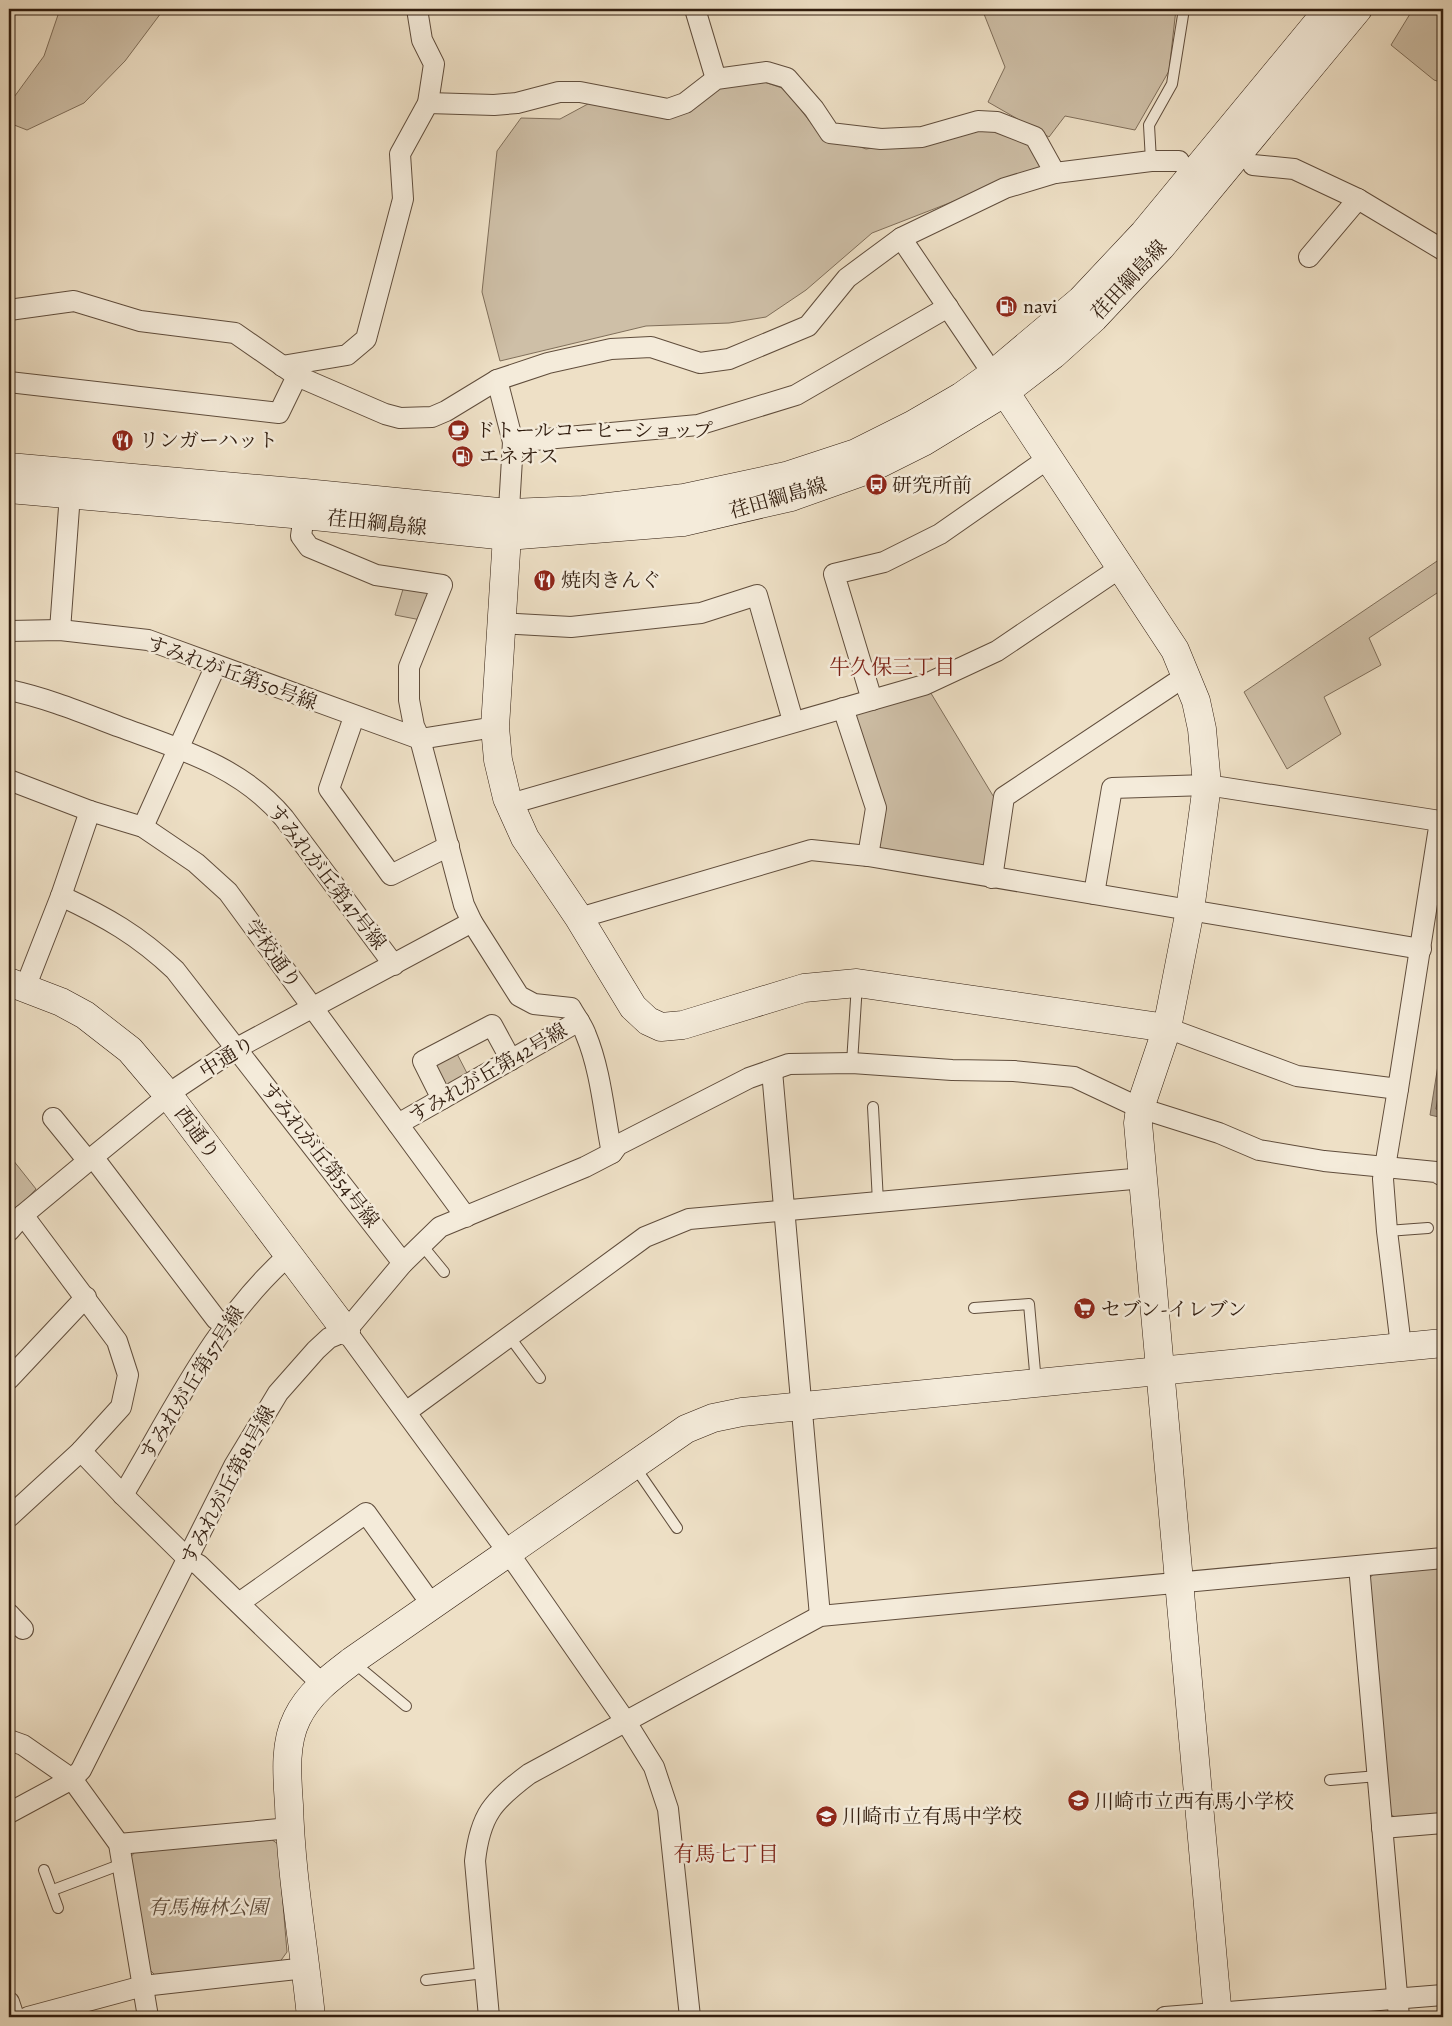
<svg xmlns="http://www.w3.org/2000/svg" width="1452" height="2026" viewBox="0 0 1452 2026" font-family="Alegreya,'Noto Serif JP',serif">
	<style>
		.green { fill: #cebfa7; stroke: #7f6e5a }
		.water { fill: #ad9d87; stroke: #7b6957 }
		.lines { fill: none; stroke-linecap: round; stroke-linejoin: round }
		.shore { stroke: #6e5c4a; stroke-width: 1 }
		.lane-casing { stroke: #604d3c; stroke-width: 12 }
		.street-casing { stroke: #604d3c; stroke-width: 22 }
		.secondary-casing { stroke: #301c0e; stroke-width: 29 }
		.lane { stroke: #f4ebda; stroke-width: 10 }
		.street { stroke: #f4ebda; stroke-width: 20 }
		.secondary { stroke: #f4ebda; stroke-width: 28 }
		.labels { text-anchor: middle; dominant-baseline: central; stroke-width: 5; stroke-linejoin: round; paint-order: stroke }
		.street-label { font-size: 20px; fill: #301c0e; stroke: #f4ebda }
		.poi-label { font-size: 20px; fill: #301c0e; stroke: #f4ebda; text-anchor: start }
		.park-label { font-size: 20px; font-style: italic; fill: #5f4d3c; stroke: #f4ebda }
		.neighbourhood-label { font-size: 21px; fill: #7a1f14; stroke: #f4ebda }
	</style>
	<rect width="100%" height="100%" fill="#eee0c6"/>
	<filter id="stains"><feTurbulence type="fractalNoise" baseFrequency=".004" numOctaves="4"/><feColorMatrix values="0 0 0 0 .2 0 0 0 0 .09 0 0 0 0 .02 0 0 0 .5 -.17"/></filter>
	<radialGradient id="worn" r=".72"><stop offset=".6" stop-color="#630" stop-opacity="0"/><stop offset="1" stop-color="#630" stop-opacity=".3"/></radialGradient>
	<g class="green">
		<path d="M 60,9 L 164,9 L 125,61 L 84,103 L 27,130 L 9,123 L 9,104 L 44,56 Z"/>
		<path d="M 982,9 L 1031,9 L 1033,11 L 1039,9 L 1176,9 L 1169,71 L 1135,130 L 1065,116 L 1049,137 L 988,102 L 1005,67 Z"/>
		<path d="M 1413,9 L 1443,9 L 1443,83 L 1434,80 L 1391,45 Z"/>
		<path d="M 761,81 L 785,89 L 817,131 L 866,149 L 1001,127 L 1033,139 L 1042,167 L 872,233 L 806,290 L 766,317 L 729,323 L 646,326 L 500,361 L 482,292 L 497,151 L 521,118 L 560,119 L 599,98 L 696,101 L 719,84 Z"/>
		<path d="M 1443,557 L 1443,589 L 1369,638 L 1381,665 L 1324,697 L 1341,734 L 1287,769 L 1244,692 Z"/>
		<path d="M 404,586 L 434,590 L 421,620 L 395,615 Z"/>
		<path d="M 929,690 L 995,799 L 986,869 L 877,850 L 853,715 Z"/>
		<path d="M 454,1048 L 469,1077 L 450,1087 L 441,1084 L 433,1065 Z"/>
		<path d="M 9,1155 L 36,1189 L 9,1218 Z"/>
		<path d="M 1443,1567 L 1443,1815 L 1397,1819 L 1387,1811 L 1366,1583 L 1374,1573 Z"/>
		<path d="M 268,1837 L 278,1844 L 287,1952 L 279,1963 L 157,1977 L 148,1968 L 130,1858 L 138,1848 Z"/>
	</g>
	<path class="water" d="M 1443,1034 L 1443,1118 L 1430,1115 Z"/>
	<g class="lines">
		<path class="shore" d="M 1443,1065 L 1436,1109 L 1443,1112"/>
		<defs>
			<g id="lane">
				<path d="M 1151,161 L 1149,125 L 1172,84 L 1184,9"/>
				<path d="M 852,1063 L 857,984"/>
				<path d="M 873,1107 L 878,1202"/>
				<path d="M 1387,1231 L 1428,1228"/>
				<path d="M 421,1244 L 444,1272"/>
				<path d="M 974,1308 L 1029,1304 L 1036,1383"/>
				<path d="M 509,1336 L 540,1378"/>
				<path d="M 635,1467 L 677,1528"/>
				<path d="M 353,1662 L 406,1706"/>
				<path d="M 1330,1780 L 1378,1776"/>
				<path d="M 44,1870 L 58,1908"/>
				<path d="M 53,1890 L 122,1864"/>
				<path d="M 426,1980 L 484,1973"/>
			</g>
			<g id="street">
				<path d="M 695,9 L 716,79"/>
				<path d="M 428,103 L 494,105 L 517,103 L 559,92 L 580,92 L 668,109 L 685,103 L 716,79 L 767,72 L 787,78 L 814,109 L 830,133 L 881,139 L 922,137 L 978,121 L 997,122 L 1035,137 L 1055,173"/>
				<path d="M 1253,165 L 1294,169 L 1358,199 L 1443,250"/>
				<path d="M 901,238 L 993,374"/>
				<path d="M 1309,257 L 1358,199"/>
				<path d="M 9,310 L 74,301 L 140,321 L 235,333 L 297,376 L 385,414 L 400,418 L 432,417 L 446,411 L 497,380 L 548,363 L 611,349 L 651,347 L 700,363 L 729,359 L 808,326 L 847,278 L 901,238 L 1005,188 L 1055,173 L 1151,161 L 1179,161"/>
				<path d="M 282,366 L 347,355 L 366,339 L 403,199 L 400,154 L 428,103 L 434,64 L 422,40 L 417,9"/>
				<path d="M 497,380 L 513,442 L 508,526"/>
				<path d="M 9,382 L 279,413 L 297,376"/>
				<path d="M 513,442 L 698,425 L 796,395 L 948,307"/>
				<path d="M 304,515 L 301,536 L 309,547 L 376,575 L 442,585 L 409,667 L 409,700 L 414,726 L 420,739 L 464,905 L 472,922 L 519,996 L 534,1004 L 571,1008 C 576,1017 583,1026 586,1035 C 601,1071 604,1114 612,1153"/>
				<path d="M 501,623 L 571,627 L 701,613 L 757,595 L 793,721"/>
				<path d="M 60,630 L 70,494"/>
				<path d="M 9,631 L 60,630 L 148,640 L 420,739 L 495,727"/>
				<path d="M 9,690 C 47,698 83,713 120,727 C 180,749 242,767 284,818 L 394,965"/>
				<path d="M 872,700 L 834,574 L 884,562 L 940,534 L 1049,458"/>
				<path d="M 843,708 L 876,808 L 868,856"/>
				<path d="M 354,717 L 329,789 L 391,875 L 449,846"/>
				<path d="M 9,780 L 90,811 L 143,827 L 196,863 L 228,892 L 466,1217"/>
				<path d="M 510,804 L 924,685 L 997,651 L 1120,568"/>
				<path d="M 143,827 L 216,665"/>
				<path d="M 992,878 L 1004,797 L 1187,675"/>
				<path d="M 1094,894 L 1112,788 L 1207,785 L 1440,821 L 1398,1089 L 1297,1076 L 1167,1028"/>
				<path d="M 61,896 C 106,917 138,935 175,970 L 403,1263"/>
				<path d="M 579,918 L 811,850 L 868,856 L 1421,949"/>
				<path d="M 25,988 L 61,896 L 90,811"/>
				<path d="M 772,1071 L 820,1616"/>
				<path d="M 1398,1089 L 1383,1179 L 1387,1231 L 1401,1346"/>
				<path d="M 442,1099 L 423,1061 L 492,1025 L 511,1060"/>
				<path d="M 53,1118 L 88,1161"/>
				<path d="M 398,1124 L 579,1021"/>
				<path d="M 93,1157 L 216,1319 L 225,1324"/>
				<path d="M 9,1231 L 23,1215 L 88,1161 L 180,1086 L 237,1048 L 472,922"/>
				<path d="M 346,1331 L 508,1552 L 626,1722 L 654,1767 L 668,1809 L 690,2017"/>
				<path d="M 9,1379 L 86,1297"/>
				<path d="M 406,1412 L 645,1237 L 689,1219 L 1144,1178"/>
				<path d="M 81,1451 L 123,1495 L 188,1559 L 199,1565 L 322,1684"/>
				<path d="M 123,1495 C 172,1413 216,1319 289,1255"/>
				<path d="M 9,1517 L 81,1451 L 121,1407 L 128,1375 L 117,1341 L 23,1215"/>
				<path d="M 1359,1566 L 1399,2017"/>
				<path d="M 239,1603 L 366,1513 L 432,1605"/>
				<path d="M 9,1614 L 23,1629"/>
				<path d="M 9,1740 L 23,1745 L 72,1779 L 119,1844 L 148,2017"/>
				<path d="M 9,1813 L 72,1779 L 81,1770 L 234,1466 L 278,1393 L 316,1350 L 329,1338 L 346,1331 L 403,1263 L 440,1227 L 585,1167 L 612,1153 L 618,1145 L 749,1078 L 789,1064 L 852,1063 L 952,1070 L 1014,1071 L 1074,1077 L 1140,1108 L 1219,1133 L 1259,1150 L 1324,1161 L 1436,1172 L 1443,1176"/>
				<path d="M 1382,1828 L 1443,1823"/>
				<path d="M 119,1844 L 290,1828"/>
				<path d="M 9,2002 L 14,2017"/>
				<path d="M 28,2017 L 143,1986 L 306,1968"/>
				<path d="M 489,2017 L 475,1861 C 480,1815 493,1801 529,1774 L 820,1616 L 1443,1558"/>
				<path d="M 1165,2017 L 1443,1995"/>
			</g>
			<g id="secondary">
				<path d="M 1005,392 L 1175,650 L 1196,701 L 1202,729 L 1207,785 L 1190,910 L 1167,1028 L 1140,1108 L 1138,1123 L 1218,2017"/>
				<path d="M 9,467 L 305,493 L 510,513 L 583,510 L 684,498 L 786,476 L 856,453 L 912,425 L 962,396 L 993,374 L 1081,300 L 1144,233 L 1329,9"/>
				<path d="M 9,489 L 304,515 L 507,536 L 683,522 L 791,497 L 867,470 L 923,442 L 1005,392 L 1053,355 L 1094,318 L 1161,247 L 1358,9"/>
				<path d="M 507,536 L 495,727 L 498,760 L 507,798 L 525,838 L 579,918 L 633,1007 L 648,1021 L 661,1027 L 683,1025 L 804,988 L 857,983 L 1167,1028"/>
				<path d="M 9,982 L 61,1002 L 85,1015 L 130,1050 L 169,1096 L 346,1331"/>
				<path d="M 311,2017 C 304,1946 291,1876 289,1805 C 287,1776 284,1744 297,1718 C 309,1693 331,1677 352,1661 L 686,1429 L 713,1418 L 742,1412 L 1443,1343"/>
			</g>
		</defs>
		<use href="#lane" class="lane-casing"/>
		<use href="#street" class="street-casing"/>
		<use href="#secondary" class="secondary-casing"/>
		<use href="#lane" class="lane"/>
		<use href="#street" class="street"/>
		<use href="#secondary" class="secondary"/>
	</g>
	<defs>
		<symbol id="fuel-disc" viewBox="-11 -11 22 22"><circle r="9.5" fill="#8f2418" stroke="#f4ebda"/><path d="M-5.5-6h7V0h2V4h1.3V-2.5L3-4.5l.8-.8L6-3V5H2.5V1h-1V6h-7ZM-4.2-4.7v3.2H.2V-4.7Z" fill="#fff"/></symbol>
		<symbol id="cafe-disc" viewBox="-11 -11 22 22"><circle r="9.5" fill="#8f2418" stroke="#f4ebda"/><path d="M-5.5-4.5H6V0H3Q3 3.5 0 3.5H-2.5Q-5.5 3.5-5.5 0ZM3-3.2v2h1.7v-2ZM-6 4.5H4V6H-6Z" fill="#fff"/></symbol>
		<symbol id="restaurant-disc" viewBox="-11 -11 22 22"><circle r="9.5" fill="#8f2418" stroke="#f4ebda"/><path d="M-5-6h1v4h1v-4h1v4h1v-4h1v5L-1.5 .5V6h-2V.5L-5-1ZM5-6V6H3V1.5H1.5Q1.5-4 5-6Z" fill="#fff"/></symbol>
		<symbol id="bus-disc" viewBox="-11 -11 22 22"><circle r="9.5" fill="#8f2418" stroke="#f4ebda"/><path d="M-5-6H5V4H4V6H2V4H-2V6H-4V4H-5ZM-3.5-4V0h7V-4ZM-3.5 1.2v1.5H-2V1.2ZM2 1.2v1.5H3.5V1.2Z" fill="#fff"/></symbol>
		<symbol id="supermarket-disc" viewBox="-11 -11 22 22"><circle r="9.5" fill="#8f2418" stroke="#f4ebda"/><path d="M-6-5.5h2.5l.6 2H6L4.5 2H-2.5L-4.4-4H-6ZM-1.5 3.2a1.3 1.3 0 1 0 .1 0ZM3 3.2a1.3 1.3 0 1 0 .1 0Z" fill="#fff"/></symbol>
		<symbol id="school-disc" viewBox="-11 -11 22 22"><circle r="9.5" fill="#8f2418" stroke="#f4ebda"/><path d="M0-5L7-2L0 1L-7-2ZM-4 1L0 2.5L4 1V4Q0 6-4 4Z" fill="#fff"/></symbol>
	</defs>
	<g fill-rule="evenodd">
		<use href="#fuel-disc" x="994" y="294" width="25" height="25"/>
		<use href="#cafe-disc" x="446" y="418" width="25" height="25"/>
		<use href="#restaurant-disc" x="110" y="428" width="25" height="25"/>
		<use href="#fuel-disc" x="450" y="444" width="25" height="25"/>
		<use href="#bus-disc" x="864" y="472" width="25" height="25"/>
		<use href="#restaurant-disc" x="532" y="568" width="25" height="25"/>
		<use href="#supermarket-disc" x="1072" y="1296" width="25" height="25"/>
		<use href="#school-disc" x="1066" y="1788" width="25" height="25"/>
		<use href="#school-disc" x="814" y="1804" width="25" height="25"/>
	</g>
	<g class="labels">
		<g class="street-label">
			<text transform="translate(1129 280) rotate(-47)">荏田綱島線</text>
			<text transform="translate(778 498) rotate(-16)">荏田綱島線</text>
			<text transform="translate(377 523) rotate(6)">荏田綱島線</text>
			<text transform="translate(232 673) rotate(20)">すみれが丘第50号線</text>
			<text transform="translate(327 877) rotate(52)">すみれが丘第47号線</text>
			<text transform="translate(273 954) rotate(54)">学校通り</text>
			<text transform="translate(227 1057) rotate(-32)">中通り</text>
			<text transform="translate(488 1073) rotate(-30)">すみれが丘第42号線</text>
			<text transform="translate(197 1133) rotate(53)">西通り</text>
			<text transform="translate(320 1155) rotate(52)">すみれが丘第54号線</text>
			<text transform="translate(192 1383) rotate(-58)">すみれが丘第57号線</text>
			<text transform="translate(228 1485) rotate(-62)">すみれが丘第81号線</text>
		</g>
		<g class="poi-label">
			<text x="1023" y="306">navi</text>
			<text x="475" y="430">ドトールコーヒーショップ</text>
			<text x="139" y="440">リンガーハット</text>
			<text x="479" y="456">エネオス</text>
			<text x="892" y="485">研究所前</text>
			<text x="561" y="580">焼肉きんぐ</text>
			<text x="1101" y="1309">セブン-イレブン</text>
			<text x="1094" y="1801">川崎市立西有馬小学校</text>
			<text x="842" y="1816">川崎市立有馬中学校</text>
		</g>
		<g class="park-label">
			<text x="208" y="1907">有馬梅林公園</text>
		</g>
		<g class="neighbourhood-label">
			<text x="892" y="667">牛久保三丁目</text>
			<text x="726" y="1854">有馬七丁目</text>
		</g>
	</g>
	<rect width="1452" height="2026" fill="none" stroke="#eee0c6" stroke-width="30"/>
	<rect x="10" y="10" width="1432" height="2006" fill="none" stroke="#301c0e" stroke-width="2.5"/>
	<rect x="15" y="15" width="1422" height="1996" fill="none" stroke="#301c0e"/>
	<rect width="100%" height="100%" filter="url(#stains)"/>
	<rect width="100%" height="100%" fill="url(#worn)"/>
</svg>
